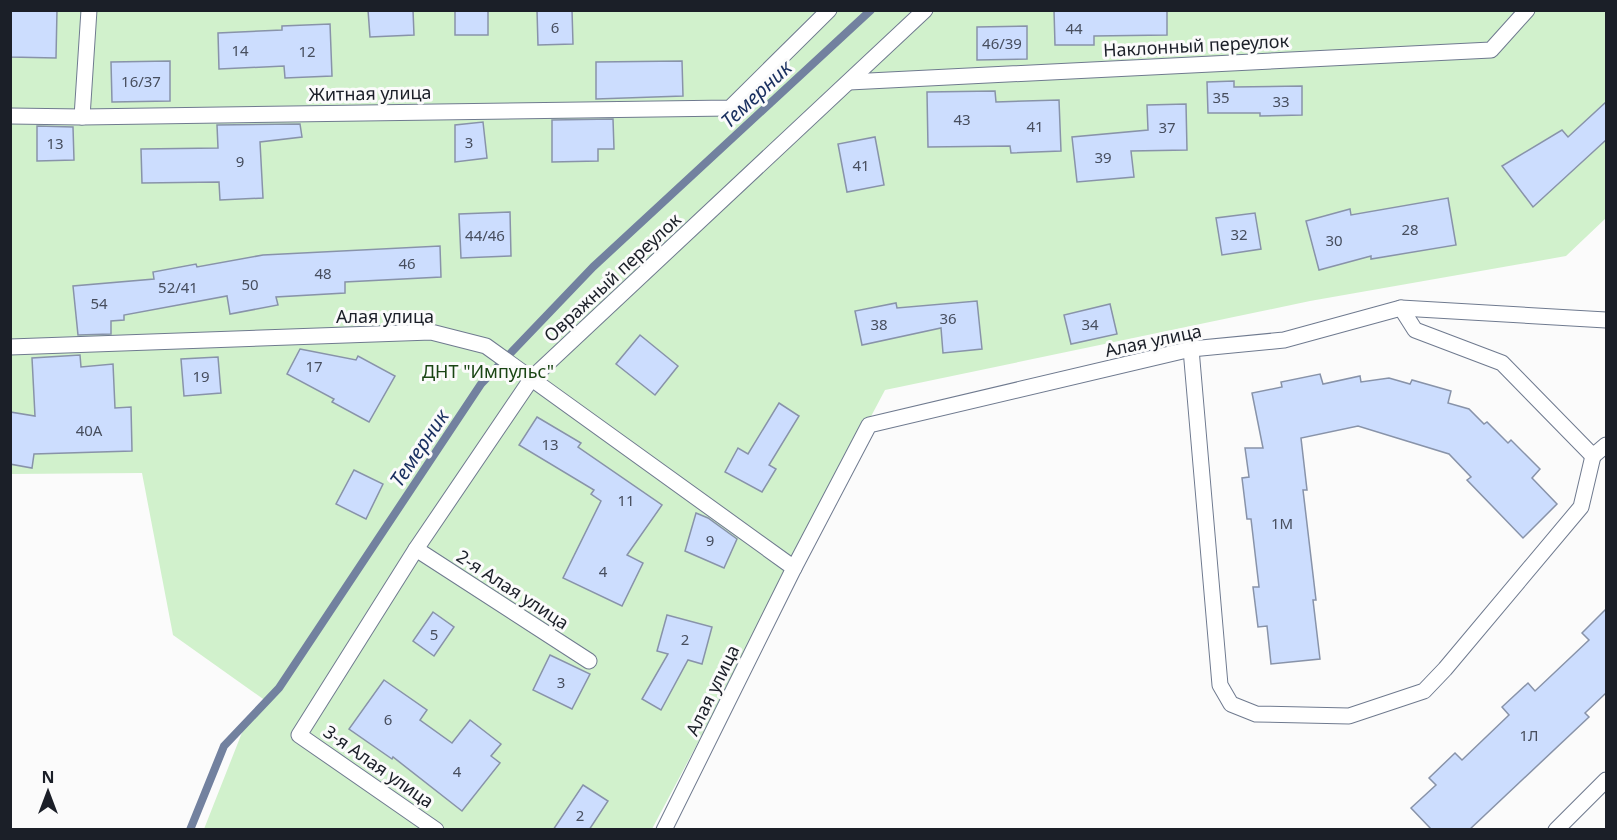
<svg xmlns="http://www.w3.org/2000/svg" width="1617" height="840" viewBox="0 0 1617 840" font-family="'Noto Sans',sans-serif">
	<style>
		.green { fill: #d1f1cc }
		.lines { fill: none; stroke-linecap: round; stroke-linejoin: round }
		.stream { stroke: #72819f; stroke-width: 8 }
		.building { fill: #ccddfe; stroke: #8893a9; stroke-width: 1.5 }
		.lane-casing { stroke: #6f7a8f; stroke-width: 17 }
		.lane { stroke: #fff; stroke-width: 15 }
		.labels { text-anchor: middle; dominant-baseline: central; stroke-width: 6; stroke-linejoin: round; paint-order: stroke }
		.number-label { font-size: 15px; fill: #474e5e }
		.street-label { font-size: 18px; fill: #1b1f28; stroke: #fbfbfb }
		.park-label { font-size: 18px; fill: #1a4514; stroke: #fbfbfb }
		.water-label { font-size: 20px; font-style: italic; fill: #192f5f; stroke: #fbfbfb }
	</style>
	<rect width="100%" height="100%" fill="#fbfbfb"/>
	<path class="green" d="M 10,11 L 1606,11 L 1606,218 L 1566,256 L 1310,301 L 885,390 L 652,829 L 204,829 L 243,730 L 266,701 L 173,635 L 142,473 L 11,474 Z"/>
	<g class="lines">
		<path class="stream" d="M 190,830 L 224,746 L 279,688 L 481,384 L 593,267 L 871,10"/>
	</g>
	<g class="building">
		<path d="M 10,10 L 57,10 L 56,58 L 10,57 Z"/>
		<path d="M 368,10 L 413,10 L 414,35 L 370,37 Z"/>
		<rect x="455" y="10" width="33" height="25"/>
		<path d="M 537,10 L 572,10 L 573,44 L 538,45 Z"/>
		<path d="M 1054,10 L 1167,10 L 1167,35 L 1094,36 L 1094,45 L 1055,45 Z"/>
		<path d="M 330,24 L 332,76 L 285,78 L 284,66 L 219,69 L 218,33 L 282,30 L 282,26 Z"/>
		<path d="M 1027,26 L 1027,59 L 977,60 L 977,27 Z"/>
		<path d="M 170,61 L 170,101 L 112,102 L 111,62 Z"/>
		<path d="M 682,61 L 683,96 L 596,99 L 596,62 Z"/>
		<path d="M 1234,81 L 1234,87 L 1302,86 L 1302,115 L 1260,116 L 1260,113 L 1208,113 L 1207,82 Z"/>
		<path d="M 995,91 L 996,102 L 1059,100 L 1061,151 L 1011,153 L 1010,146 L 928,147 L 927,92 Z"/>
		<path d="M 1606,102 L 1606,140 L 1533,207 L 1502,166 L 1562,130 L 1568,137 Z"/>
		<path d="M 1186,104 L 1187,150 L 1131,151 L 1134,177 L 1077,182 L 1072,137 L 1148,130 L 1147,105 Z"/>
		<path d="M 613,119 L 614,149 L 598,149 L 598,161 L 552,162 L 552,120 Z"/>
		<path d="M 483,122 L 487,158 L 455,162 L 455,125 Z"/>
		<path d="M 300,124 L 302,137 L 260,142 L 263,198 L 220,200 L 219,182 L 142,183 L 141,149 L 218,148 L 217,125 Z"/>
		<path d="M 37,126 L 73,127 L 74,160 L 37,161 Z"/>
		<path d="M 875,137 L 884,185 L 847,192 L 838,144 Z"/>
		<path d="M 1448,198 L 1456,245 L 1371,259 L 1371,256 L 1319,270 L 1306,221 L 1350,209 L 1351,215 Z"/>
		<path d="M 510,212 L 511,256 L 461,258 L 459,214 Z"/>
		<path d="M 1255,213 L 1261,249 L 1222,255 L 1216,218 Z"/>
		<path d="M 440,246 L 441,277 L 345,282 L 345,293 L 276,297 L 278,305 L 230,314 L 227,296 L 124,315 L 124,320 L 111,321 L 111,334 L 78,335 L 73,286 L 154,279 L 153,272 L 196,264 L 197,267 L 263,255 Z"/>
		<path d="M 977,301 L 982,349 L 943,353 L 941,328 L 862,345 L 855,311 L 896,303 L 897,308 Z"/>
		<path d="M 1110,304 L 1117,334 L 1071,344 L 1064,315 Z"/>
		<path d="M 640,335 L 678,366 L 655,395 L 616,364 Z"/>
		<path d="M 300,349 L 356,360 L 358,356 L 395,376 L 369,422 L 332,402 L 334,399 L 287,374 Z"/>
		<path d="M 80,355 L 81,367 L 113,364 L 115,408 L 131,407 L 132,451 L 34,454 L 32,468 L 10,464 L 10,412 L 35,416 L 32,358 Z"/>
		<path d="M 218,357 L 221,393 L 184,396 L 181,359 Z"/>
		<path d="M 1320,374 L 1323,384 L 1360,376 L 1361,382 L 1389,378 L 1410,384 L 1412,380 L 1451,391 L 1448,403 L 1469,409 L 1484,424 L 1487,422 L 1508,443 L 1511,440 L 1540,469 L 1532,478 L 1557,504 L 1523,538 L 1467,480 L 1471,477 L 1449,454 L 1358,426 L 1301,438 L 1307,490 L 1303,490 L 1316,600 L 1313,600 L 1320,659 L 1271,664 L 1267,626 L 1258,627 L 1253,587 L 1259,587 L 1251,519 L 1247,519 L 1242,478 L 1249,477 L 1245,448 L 1263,448 L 1252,393 L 1282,387 L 1281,382 Z"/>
		<path d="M 779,403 L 799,416 L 769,465 L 776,469 L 762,492 L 725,472 L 738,448 L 748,454 Z"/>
		<path d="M 537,417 L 581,443 L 578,447 L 662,505 L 627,555 L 643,563 L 622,606 L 563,578 L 601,501 L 591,494 L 594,490 L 519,445 Z"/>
		<path d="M 354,470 L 383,484 L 366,519 L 336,504 Z"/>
		<path d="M 696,513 L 708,518 L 737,539 L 724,568 L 685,551 Z"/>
		<path d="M 1606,609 L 1606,693 L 1585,713 L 1589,717 L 1469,830 L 1432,830 L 1411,808 L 1436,785 L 1429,778 L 1455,753 L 1462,760 L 1509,715 L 1502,707 L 1528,683 L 1535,691 L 1589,640 L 1582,633 Z"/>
		<path d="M 433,612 L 454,627 L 434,656 L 413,641 Z"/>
		<path d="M 667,615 L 712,627 L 702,664 L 688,660 L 661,710 L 642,699 L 668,654 L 657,651 Z"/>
		<path d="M 550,655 L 590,674 L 572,709 L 533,690 Z"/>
		<path d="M 384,680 L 427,710 L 420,720 L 452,743 L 470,720 L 501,744 L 491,756 L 500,763 L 462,811 L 393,757 L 392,759 L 349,729 Z"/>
		<path d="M 583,785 L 608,801 L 589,830 L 553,830 Z"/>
	</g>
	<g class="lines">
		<defs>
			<g id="lane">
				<path d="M 849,82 L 1491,50 L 1527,10"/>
				<path d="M 10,116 L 82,117 L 730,108 L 829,10"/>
				<path d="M 82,117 L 89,10"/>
				<path d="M 1401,308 L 1415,330 L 1502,363 L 1593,456 L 1606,445"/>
				<path d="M 10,347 L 431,332 L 486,346 L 794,568 L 869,425 L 1191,349 L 1284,340 L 1401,308 L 1606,320"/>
				<path d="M 1191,349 L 1220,685 L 1231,704 L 1256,714 L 1349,716 L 1424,691 L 1445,669 L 1581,507 L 1593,456"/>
				<path d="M 416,549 L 589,661"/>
				<path d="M 436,830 L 299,735 L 416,549 L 532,378 L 925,10"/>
				<path d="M 664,830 L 794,568"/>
				<path d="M 1556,830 L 1606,780"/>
			</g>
		</defs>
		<use href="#lane" class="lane-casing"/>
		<use href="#lane" class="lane"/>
	</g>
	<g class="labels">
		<g class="number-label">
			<text x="555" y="27">6</text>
			<text x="1074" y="28">44</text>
			<text x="1002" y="43">46/39</text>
			<text x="240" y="50">14</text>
			<text x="307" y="51">12</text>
			<text x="141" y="81">16/37</text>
			<text x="1221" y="97">35</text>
			<text x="1281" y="101">33</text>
			<text x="962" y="119">43</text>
			<text x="1035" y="126">41</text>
			<text x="1167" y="127">37</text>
			<text x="469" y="142">3</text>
			<text x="55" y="143">13</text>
			<text x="1103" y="157">39</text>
			<text x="240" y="161">9</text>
			<text x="861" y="165">41</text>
			<text x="1410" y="229">28</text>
			<text x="1239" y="234">32</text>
			<text x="485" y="235">44/46</text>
			<text x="1334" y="240">30</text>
			<text x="407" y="263">46</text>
			<text x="323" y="273">48</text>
			<text x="250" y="284">50</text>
			<text x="178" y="287">52/41</text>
			<text x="99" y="303">54</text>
			<text x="948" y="318">36</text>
			<text x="879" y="324">38</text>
			<text x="1090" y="324">34</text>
			<text x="314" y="366">17</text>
			<text x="201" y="376">19</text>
			<text x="89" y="430">40А</text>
			<text x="550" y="444">13</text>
			<text x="626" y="500">11</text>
			<text x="1282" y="523">1М</text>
			<text x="710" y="540">9</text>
			<text x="603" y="571">4</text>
			<text x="434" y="634">5</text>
			<text x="685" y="639">2</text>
			<text x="561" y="682">3</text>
			<text x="388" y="719">6</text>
			<text x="1529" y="735">1Л</text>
			<text x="457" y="771">4</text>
			<text x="580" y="815">2</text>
		</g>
		<g class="street-label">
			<text transform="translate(1196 45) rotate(-3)">Наклонный переулок</text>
			<text transform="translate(370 93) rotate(-1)">Житная улица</text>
			<text transform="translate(612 277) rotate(-43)">Овражный переулок</text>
			<text x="385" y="316">Алая улица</text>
			<text transform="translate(1153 340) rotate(-12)">Алая улица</text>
			<text transform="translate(513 589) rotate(33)">2-я Алая улица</text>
			<text transform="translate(712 690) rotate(-64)">Алая улица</text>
			<text transform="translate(379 766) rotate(35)">3-я Алая улица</text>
		</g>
		<g class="park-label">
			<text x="488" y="371">ДНТ "Импульс"</text>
		</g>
		<g class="water-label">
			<text transform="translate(756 94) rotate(-43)">Темерник</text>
			<text transform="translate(419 448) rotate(-56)">Темерник</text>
		</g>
	</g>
	<rect width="1617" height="840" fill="none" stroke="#1b1f28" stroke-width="24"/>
	<g transform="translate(48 792)" stroke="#fbfbfb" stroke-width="4.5" paint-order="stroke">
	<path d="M0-4.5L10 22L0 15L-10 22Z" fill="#1b1f28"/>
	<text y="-9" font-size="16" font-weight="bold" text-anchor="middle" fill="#1b1f28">N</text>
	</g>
</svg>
